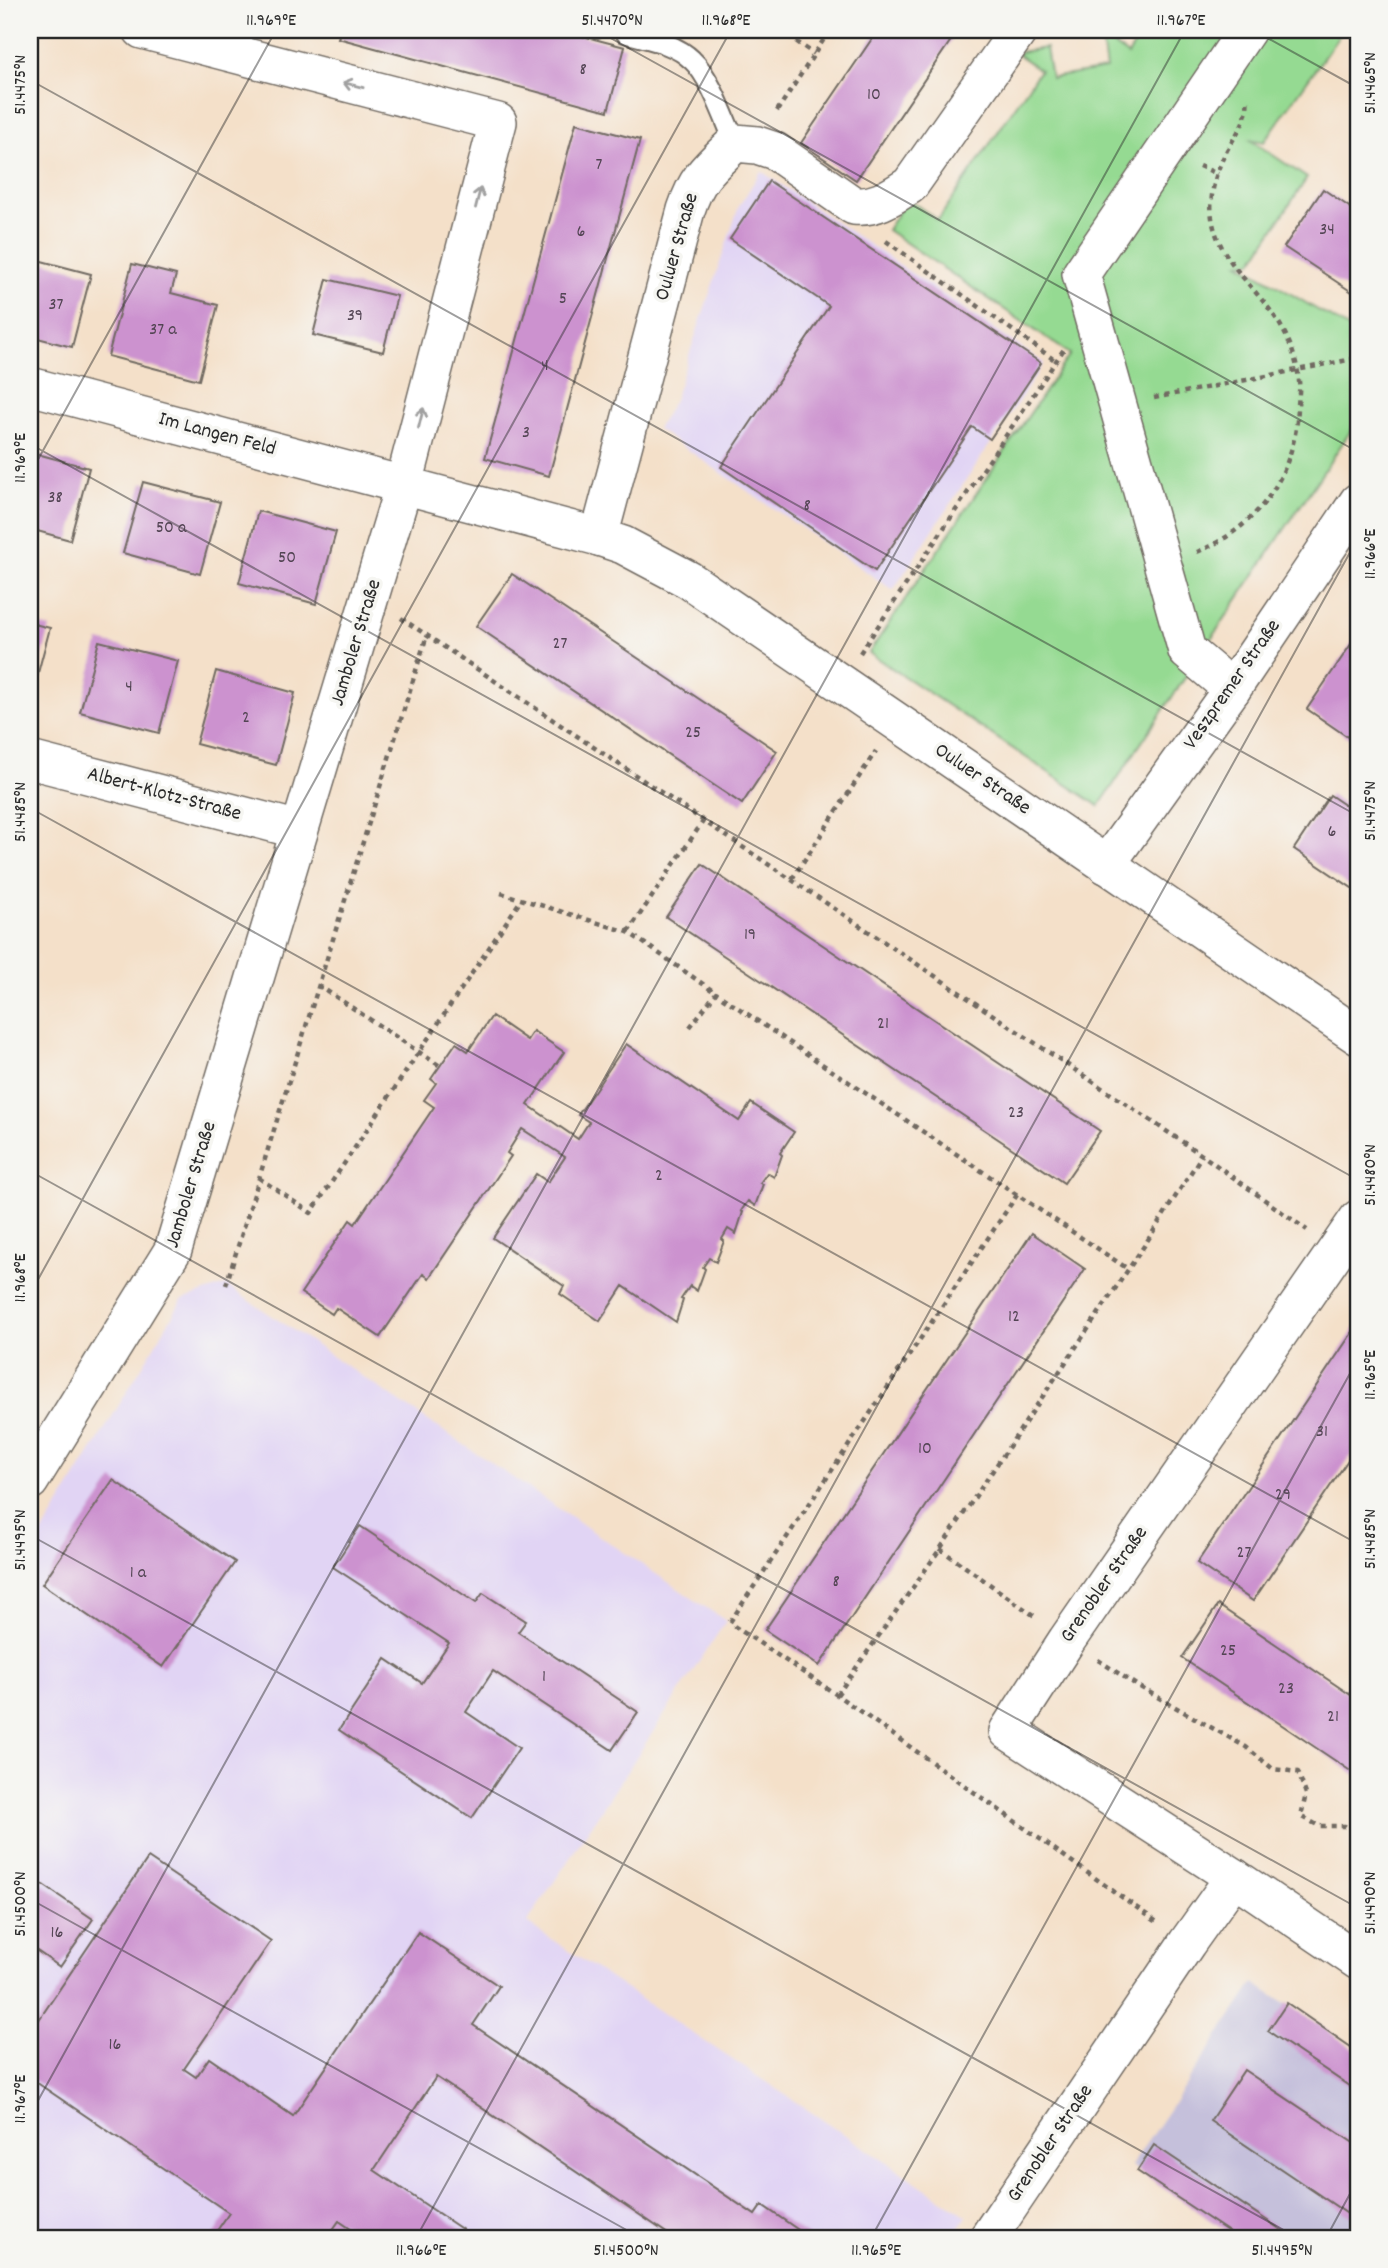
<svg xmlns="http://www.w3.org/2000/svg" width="1388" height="2268" viewBox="0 0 1388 2268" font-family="Dekko,sans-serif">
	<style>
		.built { fill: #e1d4f4 }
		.industrial { fill: #c5c0db }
		.green { fill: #95da92; stroke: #60825e; stroke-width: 2 }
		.building { fill: #cc92cf }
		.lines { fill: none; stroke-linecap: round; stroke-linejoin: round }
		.lane-casing { stroke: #716a62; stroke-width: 23 }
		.street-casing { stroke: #716a62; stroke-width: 40 }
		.path { stroke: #716a62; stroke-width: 4.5; stroke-dasharray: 5 5; stroke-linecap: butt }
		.lane { stroke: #fff; stroke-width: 19 }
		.street { stroke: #fff; stroke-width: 37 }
		.oneway { stroke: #a0a0a0 }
		.ticks { fill: none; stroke: #2b2b2b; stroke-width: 2; stroke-opacity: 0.45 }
		.labels { text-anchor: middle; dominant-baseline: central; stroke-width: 7; stroke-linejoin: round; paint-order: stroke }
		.number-label { font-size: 18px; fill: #534554 }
		.street-label { font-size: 21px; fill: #2b2b2b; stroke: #f6f6f2 }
		.neatline { fill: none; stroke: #2b2b2b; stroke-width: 2.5 }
		.ticks-label { font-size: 18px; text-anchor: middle; fill: #2b2b2b }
	</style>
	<rect width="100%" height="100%" fill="#f6f6f2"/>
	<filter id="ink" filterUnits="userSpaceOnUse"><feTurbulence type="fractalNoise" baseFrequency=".0143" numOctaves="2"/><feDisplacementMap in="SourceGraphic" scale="14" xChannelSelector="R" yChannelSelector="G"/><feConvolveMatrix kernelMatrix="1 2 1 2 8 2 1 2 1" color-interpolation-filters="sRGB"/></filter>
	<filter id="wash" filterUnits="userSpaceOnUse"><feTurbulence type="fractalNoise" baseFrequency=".00686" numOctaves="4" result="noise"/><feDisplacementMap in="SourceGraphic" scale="28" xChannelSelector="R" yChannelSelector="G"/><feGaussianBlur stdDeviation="1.57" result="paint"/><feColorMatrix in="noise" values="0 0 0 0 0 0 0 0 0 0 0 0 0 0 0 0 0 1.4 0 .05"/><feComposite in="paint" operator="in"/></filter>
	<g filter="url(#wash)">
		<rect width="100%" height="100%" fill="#f4e0c9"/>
		<g class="built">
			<path d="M 761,171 L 1044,363 L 893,590 L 657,429 L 674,400 L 739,206 Z"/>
			<path d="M 226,1285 L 726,1621 L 527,1923 L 967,2216 L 952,2238 L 30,2238 L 30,1554 L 182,1300 Z"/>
		</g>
		<path class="industrial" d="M 1254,1983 L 1358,2052 L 1358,2238 L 1238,2238 L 1131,2166 Z"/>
		<path class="green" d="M 1144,30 L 1343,30 L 1264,142 L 1249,139 L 1307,178 L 1252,262 L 1239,263 L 1358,334 L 1358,420 L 1099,806 L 869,653 L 1070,354 L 887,230 L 907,199 L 938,220 L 1040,70 L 1017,54 L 1020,52 L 1046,48 L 1051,78 L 1106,69 L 1102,41 L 1106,40 L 1128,55 Z"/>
		<g id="blocks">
			<g class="building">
				<path d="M 341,30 L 559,30 L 625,47 L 608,111 L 338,38 Z"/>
				<path d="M 878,30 L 958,30 L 856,180 L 801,143 Z"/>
				<path d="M 576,123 L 640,140 L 549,476 L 485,458 Z"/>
				<path d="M 769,181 L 1041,363 L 990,439 L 972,427 L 875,571 L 721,467 L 829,306 L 730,239 Z"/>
				<path d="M 1323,189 L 1358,213 L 1358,296 L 1284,247 Z"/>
				<path d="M 30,258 L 91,274 L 72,347 L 30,336 Z"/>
				<path d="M 132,264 L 176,275 L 171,293 L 218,305 L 199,380 L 108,356 Z"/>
				<path d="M 327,279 L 397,296 L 383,352 L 313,335 Z"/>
				<path d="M 30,452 L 89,468 L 70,540 L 30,529 Z"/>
				<path d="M 143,482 L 220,502 L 200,574 L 123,553 Z"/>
				<path d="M 258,511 L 336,532 L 316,604 L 239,583 Z"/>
				<path d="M 512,574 L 777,751 L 742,804 L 476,626 Z"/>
				<path d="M 30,623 L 50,628 L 31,699 L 30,699 Z"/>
				<path d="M 1358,634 L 1358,744 L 1307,709 Z"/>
				<path d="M 99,641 L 178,661 L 159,733 L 80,712 Z"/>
				<path d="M 216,671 L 295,693 L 276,765 L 196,744 Z"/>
				<path d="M 1330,795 L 1358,814 L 1358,892 L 1294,849 Z"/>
				<path d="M 702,864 L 1100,1131 L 1064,1183 L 666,917 Z"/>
				<path d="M 492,1016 L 527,1040 L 533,1031 L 564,1052 L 528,1105 L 578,1139 L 589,1122 L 578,1115 L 626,1044 L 739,1121 L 751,1103 L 794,1132 L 780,1153 L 782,1155 L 774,1177 L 767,1173 L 760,1183 L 763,1184 L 755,1206 L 748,1201 L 741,1211 L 743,1212 L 736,1234 L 728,1229 L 722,1239 L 724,1241 L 716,1262 L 709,1258 L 703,1267 L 705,1269 L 697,1291 L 690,1286 L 681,1299 L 683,1300 L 676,1322 L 623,1286 L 600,1321 L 560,1294 L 564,1286 L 493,1238 L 536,1174 L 548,1182 L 565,1157 L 522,1129 L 507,1153 L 511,1156 L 429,1278 L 423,1274 L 380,1337 L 336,1308 L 332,1314 L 301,1293 L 350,1220 L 355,1224 L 434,1107 L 424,1100 L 436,1083 L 431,1079 L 456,1043 L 468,1051 Z"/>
				<path d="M 1032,1233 L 1085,1269 L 819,1666 L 765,1630 Z"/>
				<path d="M 1358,1324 L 1358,1445 L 1253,1601 L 1197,1563 Z"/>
				<path d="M 113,1480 L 235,1562 L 163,1667 L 42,1584 Z"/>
				<path d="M 360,1526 L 476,1603 L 483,1593 L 526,1621 L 518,1632 L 638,1712 L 612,1750 L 493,1671 L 466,1712 L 519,1748 L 472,1818 L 339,1730 L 386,1659 L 422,1683 L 449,1643 L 333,1567 Z"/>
				<path d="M 1218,1605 L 1358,1700 L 1358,1776 L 1182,1658 Z"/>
				<path d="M 148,1858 L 271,1941 L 184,2069 L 196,2077 L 209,2058 L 293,2116 L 418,1932 L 499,1986 L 473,2025 L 755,2215 L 762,2205 L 810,2238 L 674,2238 L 436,2077 L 374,2170 L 475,2238 L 364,2238 L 339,2221 L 327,2238 L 212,2238 L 229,2213 L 30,2078 L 30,2033 Z"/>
				<path d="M 30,1876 L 93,1919 L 60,1967 L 30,1946 Z"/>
				<path d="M 1287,2003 L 1358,2052 L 1358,2092 L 1268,2031 Z"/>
				<path d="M 1244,2070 L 1358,2146 L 1358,2221 L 1210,2121 Z"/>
				<path d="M 1154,2145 L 1293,2238 L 1238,2238 L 1137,2171 Z"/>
			</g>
		</g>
	</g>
	<g filter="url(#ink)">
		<use href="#blocks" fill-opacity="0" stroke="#716a62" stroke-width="2"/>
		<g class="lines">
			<defs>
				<path id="lane" d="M 626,33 C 648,39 675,43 692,60 C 710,76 725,120 735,143"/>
				<g id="street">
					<path d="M 30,386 L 599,537 L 623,545 L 689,580 L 1358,1036"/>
					<path d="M 599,537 L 686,210 C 697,176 710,167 735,143 L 757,145 L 775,151 L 854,206 C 876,208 891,197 910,185 L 1019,30"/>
					<path d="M 1232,689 L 1187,651 L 1081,274 L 1247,30"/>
					<path d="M 30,760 L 299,830"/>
					<path d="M 1106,865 L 1232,689 L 1358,502"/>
					<path d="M 30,1481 L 173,1250 L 404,484 L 498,122 L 142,30"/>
					<path d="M 1234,1877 L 1358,1961"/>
					<path d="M 988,2238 L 1187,1943 L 1234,1877 L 1008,1731 L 1067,1640 L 1358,1219"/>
				</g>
			</defs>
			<use href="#lane" class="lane-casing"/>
			<use href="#street" class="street-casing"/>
			<g class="path">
				<path d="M 780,30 L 814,54"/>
				<path d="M 777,111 L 830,30"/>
				<path d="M 1199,166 L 1218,174"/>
				<path d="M 886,241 L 1056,361"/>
				<path d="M 1154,398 L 1358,358"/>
				<path d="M 1197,552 C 1259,527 1295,474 1298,408 C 1298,399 1300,390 1299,381 C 1298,365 1291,344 1283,330 C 1263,292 1219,264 1212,218 C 1209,198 1215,174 1224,156 C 1233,137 1250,120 1247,98"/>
				<path d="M 401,618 L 1202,1155 L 1307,1230"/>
				<path d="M 860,653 L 1064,349"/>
				<path d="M 792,879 L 876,751"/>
				<path d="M 501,893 L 628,932 L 716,993"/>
				<path d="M 628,932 L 704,820"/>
				<path d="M 318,985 L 440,1066"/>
				<path d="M 690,1027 L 716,993 L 1128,1269"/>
				<path d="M 259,1178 L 311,1213 L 521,900"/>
				<path d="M 226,1285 L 427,635"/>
				<path d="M 940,1549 L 1036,1617"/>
				<path d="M 730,1622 L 1017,1195"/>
				<path d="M 734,1626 L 837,1695 L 1157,1922"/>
				<path d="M 1098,1660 L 1138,1686 L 1246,1747 L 1273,1769 L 1298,1772 L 1306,1794 L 1301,1816 L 1319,1826 L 1345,1826 L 1358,1835"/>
				<path d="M 837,1695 L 940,1549 L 1144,1246 L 1202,1155"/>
			</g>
			<use href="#lane" class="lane"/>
			<use href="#street" class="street"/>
		</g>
		<defs><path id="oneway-shaft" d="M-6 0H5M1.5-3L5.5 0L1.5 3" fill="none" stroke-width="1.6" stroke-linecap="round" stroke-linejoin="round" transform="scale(1.75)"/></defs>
		<g class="oneway">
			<use href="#oneway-shaft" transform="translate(353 85) rotate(-165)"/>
			<use href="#oneway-shaft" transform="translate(478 198) rotate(-76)"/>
			<use href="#oneway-shaft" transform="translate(421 418) rotate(-76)"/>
		</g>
	</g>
	<path class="ticks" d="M 596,30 L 1358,452M 1253,30 L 1358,88M 30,80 L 1358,816M 30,444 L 1358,1180M 30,474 L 276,30M 30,808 L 1358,1544M 30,1171 L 1358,1908M 30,1294 L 731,30M 30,1535 L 1298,2238M 30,1899 L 641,2238M 30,2115 L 1185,30M 416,2238 L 1358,538M 871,2238 L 1358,1359M 1326,2238 L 1358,2179"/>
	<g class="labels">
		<g class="number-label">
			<text x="583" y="70">8</text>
			<text x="874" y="95">10</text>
			<text x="599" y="165">7</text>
			<text x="1327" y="230">34</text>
			<text x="581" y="232">6</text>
			<text x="563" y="299">5</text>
			<text x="56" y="305">37</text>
			<text x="355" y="316">39</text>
			<text x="163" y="330">37 a</text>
			<text x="545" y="366">4</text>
			<text x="526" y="433">3</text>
			<text x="55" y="498">38</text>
			<text x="807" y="506">8</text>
			<text x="171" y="528">50 a</text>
			<text x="287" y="558">50</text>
			<text x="560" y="644">27</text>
			<text x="129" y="687">4</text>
			<text x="246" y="718">2</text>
			<text x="693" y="733">25</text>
			<text x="1332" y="832">6</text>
			<text x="750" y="935">19</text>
			<text x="883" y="1024">21</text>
			<text x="1016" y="1113">23</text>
			<text x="659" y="1176">2</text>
			<text x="1014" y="1317">12</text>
			<text x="1322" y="1432">31</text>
			<text x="925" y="1449">10</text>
			<text x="1283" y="1495">29</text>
			<text x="1244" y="1553">27</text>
			<text x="138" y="1573">1 a</text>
			<text x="836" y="1582">8</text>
			<text x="1228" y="1651">25</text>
			<text x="544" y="1677">1</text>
			<text x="1286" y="1689">23</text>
			<text x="1333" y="1717">21</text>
			<text x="57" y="1933">16</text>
			<text x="115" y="2045">16</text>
		</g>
		<g class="street-label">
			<text transform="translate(678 247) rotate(-74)">Ouluer Straße</text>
			<text transform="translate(217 435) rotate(15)">Im Langen Feld</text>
			<text transform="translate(357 643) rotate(-73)">Jamboler Straße</text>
			<text transform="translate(1233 685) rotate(-55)">Veszpremer Straße</text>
			<text transform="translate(982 780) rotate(34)">Ouluer Straße</text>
			<text transform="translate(164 795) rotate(15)">Albert-Klotz-Straße</text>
			<text transform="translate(192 1185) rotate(-73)">Jamboler Straße</text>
			<text transform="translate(1105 1585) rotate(-55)">Grenobler Straße</text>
			<text transform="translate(1051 2144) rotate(-56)">Grenobler Straße</text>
		</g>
	</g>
	<rect width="1388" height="2268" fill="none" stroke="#f6f6f2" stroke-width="77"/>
	<rect x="38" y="38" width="1312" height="2192" class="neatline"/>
	<g class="ticks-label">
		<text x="271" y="25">11.969°E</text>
		<text x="612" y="25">51.4470°N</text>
		<text x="726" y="25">11.968°E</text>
		<text x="1181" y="25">11.967°E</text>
		<text transform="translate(1369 83) rotate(-90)" y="6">51.4465°N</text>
		<text transform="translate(19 85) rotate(-90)" y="6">51.4475°N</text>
		<text transform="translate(19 458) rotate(-90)" y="6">11.969°E</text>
		<text transform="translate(1369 554) rotate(-90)" y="6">11.966°E</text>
		<text transform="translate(1369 811) rotate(-90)" y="6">51.4475°N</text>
		<text transform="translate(19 812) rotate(-90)" y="6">51.4485°N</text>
		<text transform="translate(1369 1175) rotate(-90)" y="6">51.4480°N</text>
		<text transform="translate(19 1278) rotate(-90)" y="6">11.968°E</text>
		<text transform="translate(1369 1375) rotate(-90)" y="6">11.965°E</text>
		<text transform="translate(1369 1539) rotate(-90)" y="6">51.4485°N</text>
		<text transform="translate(19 1540) rotate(-90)" y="6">51.4495°N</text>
		<text transform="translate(1369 1903) rotate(-90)" y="6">51.4490°N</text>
		<text transform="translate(19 1904) rotate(-90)" y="6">51.4500°N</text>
		<text transform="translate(19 2099) rotate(-90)" y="6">11.967°E</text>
		<text x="421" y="2255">11.966°E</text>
		<text x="626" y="2255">51.4500°N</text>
		<text x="876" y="2255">11.965°E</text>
		<text x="1282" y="2255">51.4495°N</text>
	</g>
</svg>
